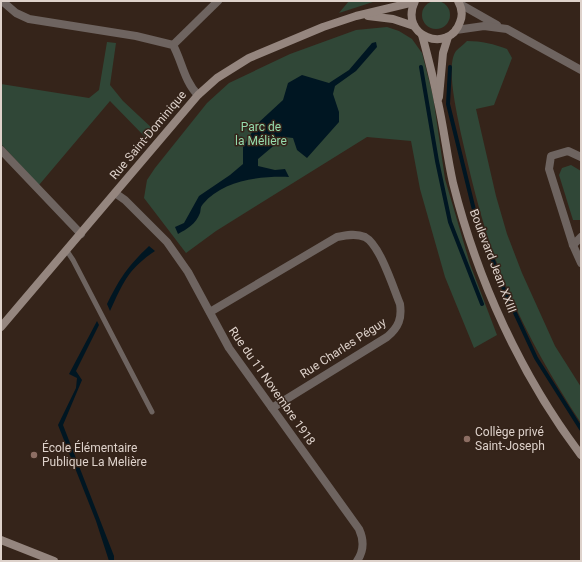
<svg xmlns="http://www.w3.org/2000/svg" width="582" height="562" viewBox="0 0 582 562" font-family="Roboto,sans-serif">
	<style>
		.green { fill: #304737 }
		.water { fill: #001622 }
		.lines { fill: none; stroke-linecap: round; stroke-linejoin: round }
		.stream { stroke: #001622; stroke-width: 4 }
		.lane { stroke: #6e6460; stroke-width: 5 }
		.street { stroke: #6e6460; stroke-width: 8 }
		.secondary { stroke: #95867f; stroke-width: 8 }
		.education-dot { fill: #8d6e63; stroke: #35241a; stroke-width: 1.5 }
		.labels { text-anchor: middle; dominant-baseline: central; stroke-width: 3; stroke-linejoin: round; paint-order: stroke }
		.park-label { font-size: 12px; fill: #95daac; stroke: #35241a }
		.street-label { font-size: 12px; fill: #ded2cb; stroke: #35241a }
		.poi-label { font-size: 12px; fill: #ded2cb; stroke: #35241a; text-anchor: start }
	</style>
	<rect width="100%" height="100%" fill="#35241a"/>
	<g class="green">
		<circle cx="436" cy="15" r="14"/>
		<path d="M 349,1 L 376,1 L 339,13 Z"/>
		<path d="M 387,27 L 399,31 L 412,39 L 422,53 L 433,96 L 445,179 L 470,264 L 497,335 L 474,348 L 445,277 L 420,189 L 411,141 L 367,137 L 216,231 L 186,253 L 144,198 L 147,180 L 155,168 L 207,103 L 229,83 L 290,54 L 356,30 Z"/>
		<path d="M 467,41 C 482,41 494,44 507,49 L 512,58 L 494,105 L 476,109 L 496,196 L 507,234 L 522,273 L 555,346 L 581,387 L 581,423 C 548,373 518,319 497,263 C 481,221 471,178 461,134 C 458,117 445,66 456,51 C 459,48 464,44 467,41 Z"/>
		<path d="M 107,42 L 116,43 L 110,85 L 123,101 L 154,130 L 147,139 L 110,101 L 39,185 L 1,144 L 1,84 L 89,98 L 99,90 Z"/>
		<path d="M 571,165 L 581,171 L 581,220 L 573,220 L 559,175 L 562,168 Z"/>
	</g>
	<g class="water">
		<path d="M 376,42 L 377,47 L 356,71 L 335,86 L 333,94 L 339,112 L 339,122 L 307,158 L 297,150 L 293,138 L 284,137 L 258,159 L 258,166 L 275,170 L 285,169 L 289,177 C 260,176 223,180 203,204 C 200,207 201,210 200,213 C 196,224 187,229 178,234 L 175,227 L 184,223 L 199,196 L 230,175 L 243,164 L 243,147 L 257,124 L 283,100 L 288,83 L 302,75 L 329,83 L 349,70 L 372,43 Z"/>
		<path d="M 149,246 L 155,251 C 128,269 123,283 110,311 L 107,304 C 120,278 127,267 149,246 Z"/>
		<path d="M 97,321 L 99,325 L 76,371 L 82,380 L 63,425 L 114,556 L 114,561 L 109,561 L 96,521 L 58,425 L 76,388 L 77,378 L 69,374 Z"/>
	</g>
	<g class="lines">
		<g class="stream">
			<path d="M 421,67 L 437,161 L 450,222 L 482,304"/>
			<path d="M 450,67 L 448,104 L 474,210 L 503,287 L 536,358 L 581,429"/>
		</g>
		<path class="lane" d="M 67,251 L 73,260 L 152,412"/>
		<g class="street">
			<path d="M 2,1 L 16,13 L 29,19 L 136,36 L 173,45 C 182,61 184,81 198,95"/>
			<path d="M 460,4 L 497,25"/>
			<path d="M 456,30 L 484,26 L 507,29 L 581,70"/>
			<path d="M 173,45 L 218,1"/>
			<path d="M 1,150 L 81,234"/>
			<path d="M 581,157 L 568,151 L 551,156 L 549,169 L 573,245 L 581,263"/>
			<path d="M 115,193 L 125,200 L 167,242 L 188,272 L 229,348 L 359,529 C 364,540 364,551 357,561"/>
			<path d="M 573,245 L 581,237"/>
			<path d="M 210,312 L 337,237 C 346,235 356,233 365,237 C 380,245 393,287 400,304 C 402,318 399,327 387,337 L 272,408"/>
		</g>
		<g class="secondary">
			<path d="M 415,1 C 398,36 449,55 460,22 C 463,15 462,8 458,1"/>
			<path d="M 368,16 L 393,19 L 414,26"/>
			<path d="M 422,35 C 428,57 434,80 438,102 C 444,129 447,156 453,183 C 477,279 521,376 581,455"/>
			<path d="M 439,97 L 443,53 L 448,37"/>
			<path d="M 1,327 L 198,95 L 217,78 L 249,58 L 323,27 L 356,16 L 414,2"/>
			<path d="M 1,540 L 54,561"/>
		</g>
	</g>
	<g class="education-dot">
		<circle cx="467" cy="439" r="4"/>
		<circle cx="34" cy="455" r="4"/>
	</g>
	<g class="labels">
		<g class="park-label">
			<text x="261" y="127">Parc de<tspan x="261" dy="14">la Mélière</tspan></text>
		</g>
		<g class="street-label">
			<text transform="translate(148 135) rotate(-50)">Rue Saint-Dominique</text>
			<text transform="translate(493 261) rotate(69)">Boulevard Jean XXIII</text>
			<text transform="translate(343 348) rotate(-33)">Rue Charles Péguy</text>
			<text transform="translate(272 386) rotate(55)">Rue du 11 Novembre 1918</text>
		</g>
		<g class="poi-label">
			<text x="475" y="432">Collège privé<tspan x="475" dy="14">Saint-Joseph</tspan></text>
			<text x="42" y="448">École Élémentaire<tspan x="42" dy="14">Publique La Melière</tspan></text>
		</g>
	</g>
	<rect width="582" height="562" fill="none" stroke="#ded2cb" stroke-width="4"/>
</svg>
